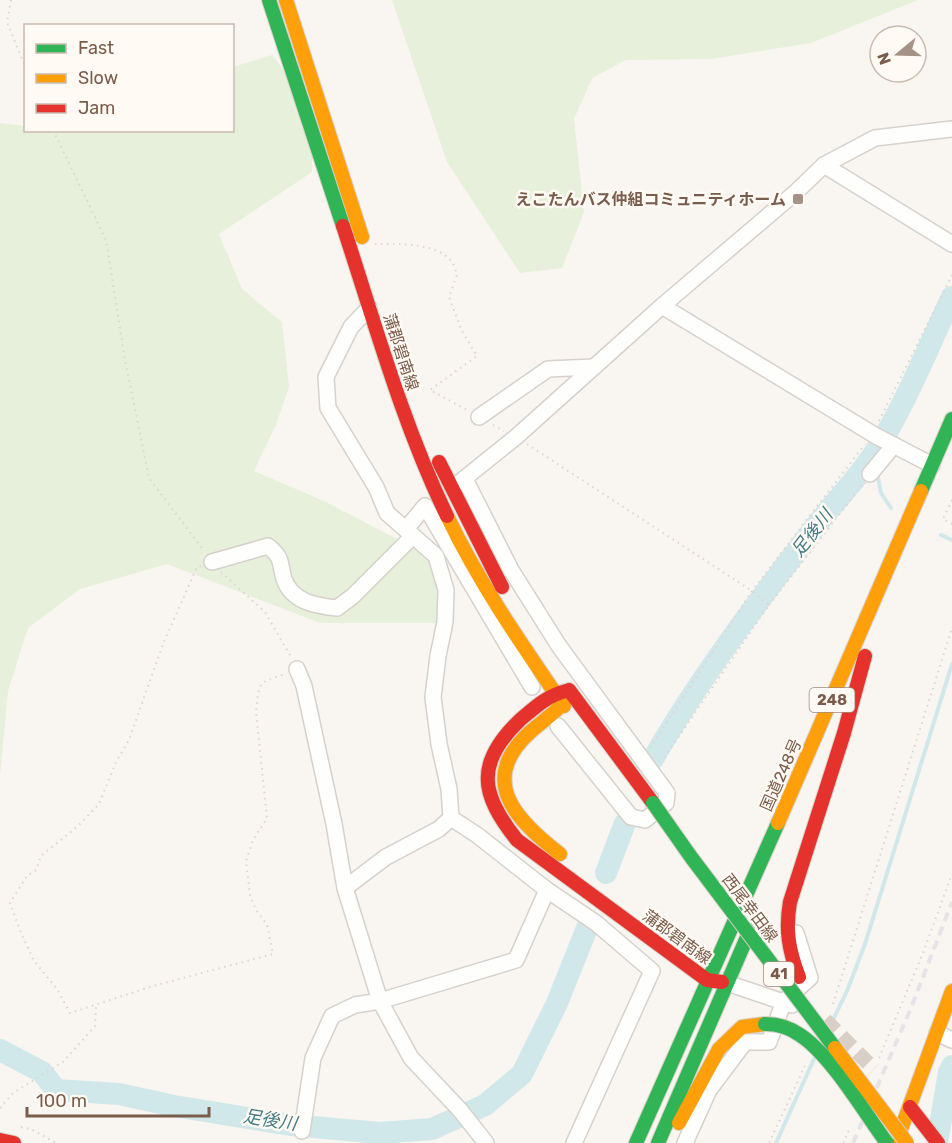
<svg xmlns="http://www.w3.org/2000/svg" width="952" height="1143" viewBox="0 0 952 1143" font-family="Rubik,'Noto Sans JP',sans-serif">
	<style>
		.green { fill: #e7f0db }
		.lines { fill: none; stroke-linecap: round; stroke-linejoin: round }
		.stream { stroke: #d0e8ea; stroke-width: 4 }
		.river { stroke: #d0e8ea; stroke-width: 22 }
		.street-tunnel { stroke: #d9cfc7; stroke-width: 15; stroke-dasharray: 15 8; stroke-linecap: butt }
		.street-casing { stroke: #d7d1cb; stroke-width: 18 }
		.fast-casing { stroke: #d9d2cb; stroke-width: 16 }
		.slow-casing { stroke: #d9d2cb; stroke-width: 16 }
		.jam-casing { stroke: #d9d2cb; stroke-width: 16 }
		.path { stroke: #dcd5d0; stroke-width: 2; stroke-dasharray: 1.5 4.5; stroke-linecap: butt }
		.street { stroke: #fefefd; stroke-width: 15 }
		.fast { stroke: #30b455; stroke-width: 14 }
		.slow { stroke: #ff9f0a; stroke-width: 14 }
		.jam { stroke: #e5322d; stroke-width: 14 }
		.rail { stroke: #e6e3e7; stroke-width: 4; stroke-dasharray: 9 6; stroke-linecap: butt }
		.fast-bridge-casing { stroke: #dad1cc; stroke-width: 16; stroke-linecap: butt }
		.slow-bridge-casing { stroke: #dad1cc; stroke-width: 16; stroke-linecap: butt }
		.fast-bridge { stroke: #30b455; stroke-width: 14 }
		.slow-bridge { stroke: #ff9f0a; stroke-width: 14 }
		.poi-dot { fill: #a69286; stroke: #fffaf3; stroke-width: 2 }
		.labels { text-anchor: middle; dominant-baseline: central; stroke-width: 5; stroke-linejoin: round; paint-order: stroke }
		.shield { fill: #fffaf3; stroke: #a28b7f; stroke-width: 1.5 }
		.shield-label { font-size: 15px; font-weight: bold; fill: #7a5c4d }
		.poi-label { font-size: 16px; font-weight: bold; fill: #7a5c4d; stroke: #fffaf3; text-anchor: end }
		.street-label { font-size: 16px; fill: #7a5c4d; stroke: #fffaf3 }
		.water-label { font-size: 18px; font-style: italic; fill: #437c86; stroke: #fffaf3 }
	</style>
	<rect width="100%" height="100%" fill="#f9f5f0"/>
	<g class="green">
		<path d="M 392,0 L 918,0 L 811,43 L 711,59 L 626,60 L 592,78 L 574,119 L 584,212 L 562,268 L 520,273 L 447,162 Z"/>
		<path d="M 272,55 L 312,105 L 312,172 L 219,234 L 242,289 L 282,322 L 289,387 L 275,427 L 254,471 L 326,502 L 416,549 L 445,578 L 439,623 L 320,623 L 167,564 L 80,589 L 28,628 L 8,691 L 0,776 L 0,123 L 25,126 L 26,130 L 232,130 L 233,67 Z"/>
	</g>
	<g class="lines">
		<g class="stream">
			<path d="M 873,455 L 875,463"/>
			<path d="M 877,473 L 881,493 L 891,508"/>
			<path d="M 941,535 L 952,540"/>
			<path d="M 829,1028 L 847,991 L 865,944 L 952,664"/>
			<path d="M 776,1143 L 814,1059"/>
		</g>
		<g class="river">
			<path d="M 653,759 C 699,679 756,604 812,531 C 832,504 857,480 875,452 C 906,404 927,349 952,297"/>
			<path d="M 606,873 L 625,823"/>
			<path d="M 0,1050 L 42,1072 L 56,1090 L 119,1094 L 174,1106 L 291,1125 L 380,1133 L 432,1129 L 485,1105 L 522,1074 L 557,1003 L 587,928"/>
			<path d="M 937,1143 L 949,1072 L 952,1066"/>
		</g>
		<path class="street-tunnel" d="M 825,1020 L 874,1069"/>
		<defs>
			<g id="street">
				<path d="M 824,165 L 952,244"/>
				<path d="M 662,306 L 876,436 L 932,465"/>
				<path d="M 479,417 L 548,369 L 594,367"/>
				<path d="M 870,474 L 894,445"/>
				<path d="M 465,479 L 511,570 L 559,646 L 667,793 L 666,803 L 645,820 L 631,817 L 558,726"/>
				<path d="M 460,482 L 516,437 L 662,306 L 796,192 L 824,165 L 875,138 L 952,129"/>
				<path d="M 406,529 L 425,506 L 532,687"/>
				<path d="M 212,562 L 268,546 C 284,559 279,563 284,579 C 292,602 316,606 337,608 L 353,596 L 413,536"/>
				<path d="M 297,669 L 304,686 L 334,824 L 345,888 L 380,1001 L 411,1058 L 460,1110 L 486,1143"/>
				<path d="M 451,818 L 477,835 L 547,890 L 596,923 L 652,971 L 574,1143"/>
				<path d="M 345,888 L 386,857 L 439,829 L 451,818 L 449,789 L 439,744 L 433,697 L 438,656 L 445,622 L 446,590 L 436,556 L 387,513 L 376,487 L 328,408 L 326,377 L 351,327 L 369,308"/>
				<path d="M 727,983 L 792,1005"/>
				<path d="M 937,1033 L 952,1040"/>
				<path d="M 302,1131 L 313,1058 L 332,1016 L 355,1005 L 380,1001 L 516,960 L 547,890"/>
				<path d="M 685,1143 L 709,1090 L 745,1042 L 769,1042 L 784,1001 L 810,978 L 796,933"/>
			</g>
			<g id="fast">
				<path d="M 269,0 L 343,226"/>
				<path d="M 921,491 L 952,419"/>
				<path d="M 636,1143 L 778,823"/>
				<path d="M 658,1143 L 751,928"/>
			</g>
			<g id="slow">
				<path d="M 286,0 L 362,237"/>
				<path d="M 447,516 C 479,583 522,645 564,706"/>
				<path d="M 778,823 L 921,491"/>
				<path d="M 560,854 C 517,821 477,781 529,733 C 543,720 560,711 568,694"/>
				<path d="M 679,1123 L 719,1049 L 742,1027 L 765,1024"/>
				<path d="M 896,1143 L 952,991"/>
			</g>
			<g id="jam">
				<path d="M 343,226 C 375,323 402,423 447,516"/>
				<path d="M 439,462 L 502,587"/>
				<path d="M 569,690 L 653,803"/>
				<path d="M 566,691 C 548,695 534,708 520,720 C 475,763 480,794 517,840 L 707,980 L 722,982"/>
				<path d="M 799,977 C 789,951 785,930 790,902 L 844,733 L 865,656"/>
				<path d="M 910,1107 L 938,1143"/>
				<path d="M 0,1140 L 14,1143"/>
			</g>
		</defs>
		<use href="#street" class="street-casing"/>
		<use href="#fast" class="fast-casing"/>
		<use href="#slow" class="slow-casing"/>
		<use href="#jam" class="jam-casing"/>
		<g class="path">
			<path d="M 11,0 L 7,22 L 26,69"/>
			<path d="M 53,130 L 106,240 L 125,360 L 149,478 L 204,551"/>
			<path d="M 375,244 C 397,244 437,242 452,262 C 454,265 456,271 457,275 L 449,297 L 462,331 L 477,356 L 430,390 L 467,410"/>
			<path d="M 879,421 L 952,275"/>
			<path d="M 493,425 L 504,431"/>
			<path d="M 527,444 L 752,591 L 769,605 L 662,761"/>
			<path d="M 952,500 L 943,519 L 952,524"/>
			<path d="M 201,566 L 197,567 L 163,644 L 129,740 L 116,762 L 99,804 L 78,826 L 41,856 L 36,870 L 27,876 L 10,903 L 21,933 L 34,961 L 57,989 L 70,1013 L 153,986 L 273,954 L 267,925 L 256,910 L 250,895 L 246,861 L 253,840 L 267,818 L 256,712 L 258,693 L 261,685 L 267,680 L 285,674"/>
			<path d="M 221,572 L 265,612 L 291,657"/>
			<path d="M 769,605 L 863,484"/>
			<path d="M 650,748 L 752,591 L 865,444"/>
			<path d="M 833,1004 L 952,628"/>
			<path d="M 879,1058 L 923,953 L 952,874"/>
			<path d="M 0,1108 L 13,1093 L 63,1062 L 95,1026 L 96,1006"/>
			<path d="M 21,1127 L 31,1129 L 56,1143"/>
			<path d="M 769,1143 L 805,1066"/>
			<path d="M 843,1143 L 849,1130"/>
		</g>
		<use href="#street" class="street"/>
		<use href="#fast" class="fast"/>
		<use href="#slow" class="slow"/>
		<use href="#jam" class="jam"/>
		<path class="rail" d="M 853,1143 L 911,1008 L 952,902"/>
		<defs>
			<g id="fast-bridge">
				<path d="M 653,803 L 691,857 L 835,1048"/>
				<path d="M 765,1024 C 778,1024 789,1027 800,1035 C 831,1055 864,1112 887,1143"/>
			</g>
			<path id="slow-bridge" d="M 835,1048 L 907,1143"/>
		</defs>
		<use href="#fast-bridge" class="fast-bridge-casing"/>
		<use href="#slow-bridge" class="slow-bridge-casing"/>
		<use href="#fast-bridge" class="fast-bridge"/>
		<use href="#slow-bridge" class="slow-bridge"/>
	</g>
	<rect class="poi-dot" x="792" y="193" width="12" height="12" rx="3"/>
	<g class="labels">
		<g class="shield">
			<rect x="809.5" y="688" width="45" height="24" rx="4.5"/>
			<rect x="764" y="962" width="30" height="24" rx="4.5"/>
		</g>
		<g class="shield-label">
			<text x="832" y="700">248</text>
			<text x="779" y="974">41</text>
		</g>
		<g class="poi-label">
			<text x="786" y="199">えこたんバス仲組コミュニティホーム</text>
		</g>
		<g class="street-label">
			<text transform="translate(401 352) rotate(72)">蒲郡碧南線</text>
			<text transform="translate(781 775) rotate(-66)">国道248号</text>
			<text transform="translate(750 908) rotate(53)">西尾幸田線</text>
			<text transform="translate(677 937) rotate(36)">蒲郡碧南線</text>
		</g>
		<g class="water-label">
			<text transform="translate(812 533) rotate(-52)">足後川</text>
			<text transform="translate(270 1120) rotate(9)">足後川</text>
		</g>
	</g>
	<rect x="24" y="24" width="210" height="108" fill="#fffaf3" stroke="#cabbb1" stroke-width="1.5"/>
	<rect x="36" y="44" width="30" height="9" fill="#30b455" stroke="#cabbb1" stroke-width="1.5"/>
	<text x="78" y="54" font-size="18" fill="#7a5c4d">Fast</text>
	<rect x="36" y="74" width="30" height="9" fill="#ff9f0a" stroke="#cabbb1" stroke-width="1.5"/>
	<text x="78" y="84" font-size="18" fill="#7a5c4d">Slow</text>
	<rect x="36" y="104" width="30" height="9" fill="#e5322d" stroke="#cabbb1" stroke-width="1.5"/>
	<text x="78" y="114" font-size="18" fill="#7a5c4d">Jam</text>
	<g transform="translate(898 54) rotate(251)"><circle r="28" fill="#fffaf3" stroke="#cabbb1" stroke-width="1.5"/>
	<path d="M0-4.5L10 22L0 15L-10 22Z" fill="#a69286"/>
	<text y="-9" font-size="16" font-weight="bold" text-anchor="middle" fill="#7a5c4d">N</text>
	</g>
	<path d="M27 1107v9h182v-9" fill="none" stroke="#7a5c4d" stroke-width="3"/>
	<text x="36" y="1107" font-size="18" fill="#7a5c4d" stroke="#fffaf3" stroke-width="4.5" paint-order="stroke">100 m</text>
</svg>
